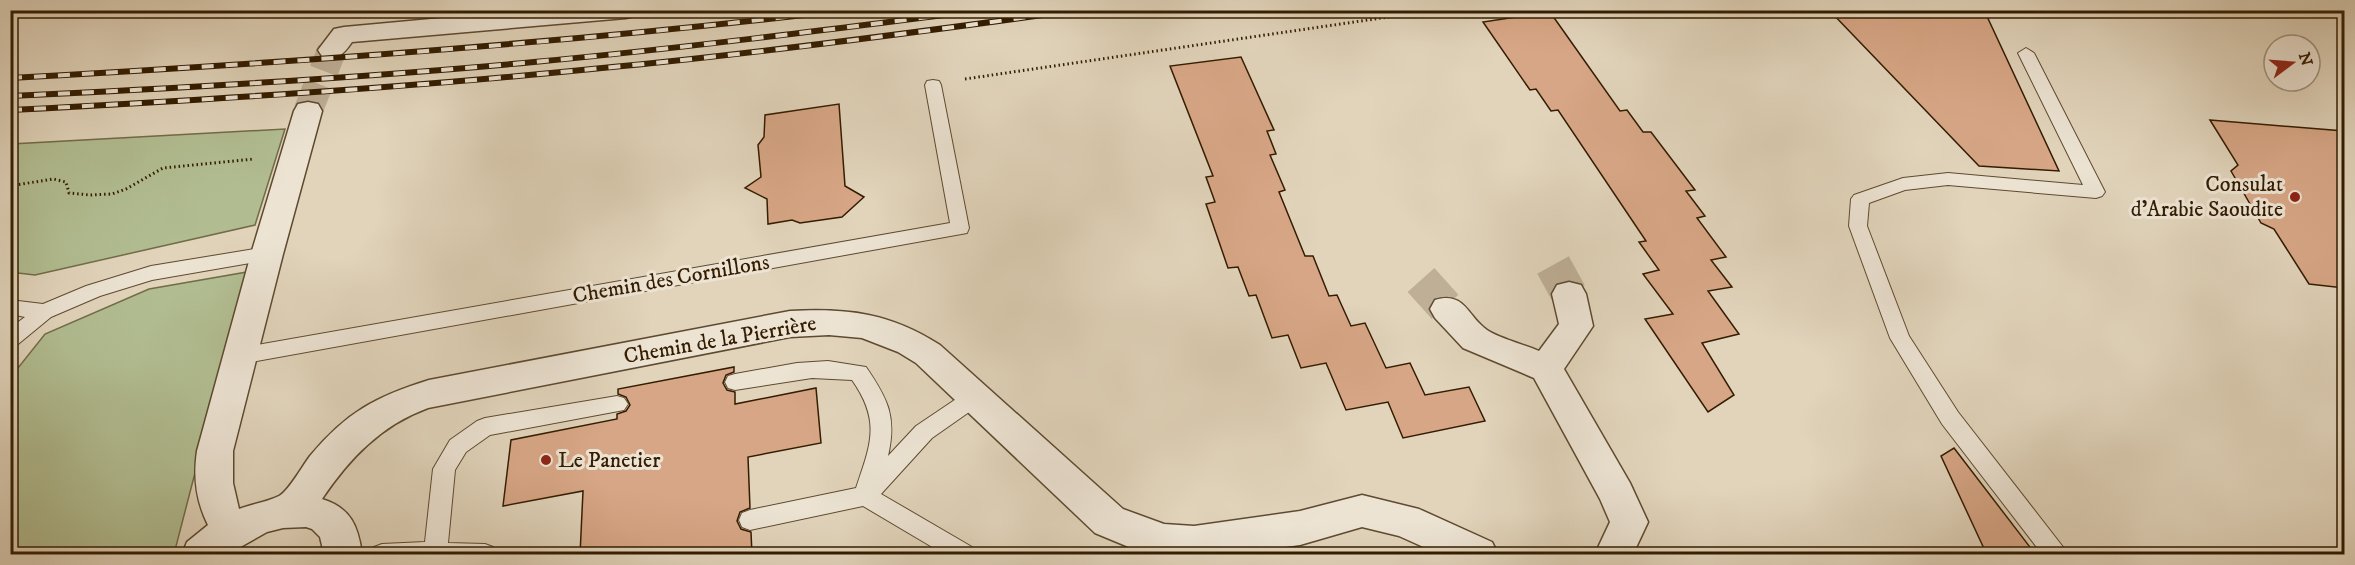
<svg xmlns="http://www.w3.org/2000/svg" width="2355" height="565" viewBox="0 0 2355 565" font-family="'IM FELL DW Pica',serif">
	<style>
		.green { fill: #b1bd91; stroke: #726c48; stroke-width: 1.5 }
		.building { fill: #d7a686; stroke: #331c00; stroke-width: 1.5 }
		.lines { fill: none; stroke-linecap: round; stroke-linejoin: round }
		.minor-tunnel-far1 { stroke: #beaf96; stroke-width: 29; stroke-dasharray: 29 14; stroke-linecap: butt }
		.minor-tunnel { stroke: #beaf96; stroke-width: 36; stroke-dasharray: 36 18; stroke-linecap: butt }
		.service-casing { stroke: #5e4a2f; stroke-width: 2 }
		.minor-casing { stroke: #5e4a2f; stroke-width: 3 }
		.path { stroke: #331c00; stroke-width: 3; stroke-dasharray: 1.5 3; stroke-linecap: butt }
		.service { fill: #ece3d3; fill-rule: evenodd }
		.minor { fill: #ece3d3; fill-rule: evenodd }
		.rail-casing { stroke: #331c00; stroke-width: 6 }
		.rail { stroke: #ece3d3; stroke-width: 4; stroke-dasharray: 12; stroke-linecap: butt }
		.poi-dot { fill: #8f2418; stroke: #ece3d3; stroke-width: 2 }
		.labels { text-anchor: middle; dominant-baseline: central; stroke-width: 6; stroke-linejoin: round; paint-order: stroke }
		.poi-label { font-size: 22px; fill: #331c00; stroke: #ece3d3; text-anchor: end }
		.street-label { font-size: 22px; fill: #331c00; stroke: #ece3d3 }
	</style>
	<rect width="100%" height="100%" fill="#e1d4bb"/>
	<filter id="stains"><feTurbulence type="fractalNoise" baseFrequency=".00333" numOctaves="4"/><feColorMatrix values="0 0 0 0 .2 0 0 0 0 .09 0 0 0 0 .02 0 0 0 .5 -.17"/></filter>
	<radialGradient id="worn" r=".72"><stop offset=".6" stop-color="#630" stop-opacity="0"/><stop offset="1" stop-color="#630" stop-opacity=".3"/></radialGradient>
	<g class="green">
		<path d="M 285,129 L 255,225 L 35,275 L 18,273 L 11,269 L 11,144 Z"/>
		<path d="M 247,272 L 174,554 L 11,554 L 10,378 L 45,334 L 149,289 Z"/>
	</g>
	<g class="building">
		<path d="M 1829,10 L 1984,10 L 2059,171 L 1979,166 Z"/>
		<path d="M 1550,12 L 1620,111 L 1627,110 L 1643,132 L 1651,132 L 1695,190 L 1686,191 L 1705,216 L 1697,218 L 1726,257 L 1711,260 L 1732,287 L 1708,291 L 1739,334 L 1702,343 L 1734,395 L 1708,412 L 1645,319 L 1673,314 L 1643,274 L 1659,270 L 1639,242 L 1646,241 L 1558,110 L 1551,111 L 1536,89 L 1530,90 L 1483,22 Z"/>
		<path d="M 1241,57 L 1274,130 L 1267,131 L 1276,154 L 1270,155 L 1285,190 L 1279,192 L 1305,256 L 1313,256 L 1329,296 L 1337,295 L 1351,326 L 1365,323 L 1386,368 L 1410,363 L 1425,395 L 1469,387 L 1485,421 L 1403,438 L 1388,402 L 1346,410 L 1326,363 L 1301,368 L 1288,335 L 1272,338 L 1256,295 L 1249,296 L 1238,267 L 1228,268 L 1206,204 L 1215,202 L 1206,177 L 1213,176 L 1170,66 Z"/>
		<path d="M 839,104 L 845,186 L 864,197 L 842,217 L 800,223 L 792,220 L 768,224 L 767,199 L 745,188 L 761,177 L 758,145 L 764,137 L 765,115 Z"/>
		<path d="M 2210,120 L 2344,131 L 2344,288 L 2309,284 L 2274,229 L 2261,223 L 2231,171 L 2238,165 Z"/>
		<path d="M 734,367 L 734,372 L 726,375 L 723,383 L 727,390 L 735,392 L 735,404 L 816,388 L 821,443 L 748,457 L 750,508 L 740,512 L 737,521 L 741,529 L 751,532 L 752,555 L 580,555 L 583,491 L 503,506 L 511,440 L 617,419 L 617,414 L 626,411 L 630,405 L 626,397 L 618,394 L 618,389 Z"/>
		<path d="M 1954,448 L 2036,555 L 1987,555 L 1941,456 Z"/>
	</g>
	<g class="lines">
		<path class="minor-tunnel-far1" d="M 308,111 L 332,50"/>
		<g class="minor-tunnel">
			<path d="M 1553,265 L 1569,294"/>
			<path d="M 1421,280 L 1447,309"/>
		</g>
		<defs>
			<g id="service">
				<path d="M 2026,48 L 2034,53 L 2105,192 L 2102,196 L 2096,198 L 1948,185 L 1905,190 L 1869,203 L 1867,226 L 1909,336 L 1958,412 L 2063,547 L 2066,554 L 2042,554 L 1942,424 L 1890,338 L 1849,226 L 1851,199 L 1854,195 L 1903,178 L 1948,173 L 2083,185 L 2018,53 Z"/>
				<path d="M 933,80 L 939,81 L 941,85 L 969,228 L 967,233 L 240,364 L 233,362 L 230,356 L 233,350 L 240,348 L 950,223 L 925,85 L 927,81 Z"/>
				<path d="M 267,247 L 274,249 L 277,254 L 274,259 L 152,280 L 100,296 L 51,317 L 17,345 L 10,348 L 10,328 L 25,317 L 10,314 L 10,300 L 43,304 L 86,286 L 151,266 Z"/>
				<path d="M 828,361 L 866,367 C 888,399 897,417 888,456 L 916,426 L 968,391 L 975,389 L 982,391 L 986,397 L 982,403 L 932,438 L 881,494 L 972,547 L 975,554 L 944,554 L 863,506 L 750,530 L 742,527 L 739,520 L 742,513 L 750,510 L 856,488 C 871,444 881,421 852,380 L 812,378 L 735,390 L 728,388 L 725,382 L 728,376 L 735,374 L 797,363 Z"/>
				<path d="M 617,396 L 624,398 L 628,404 L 624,410 L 490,435 L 466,452 L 455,470 L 448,543 L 485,544 L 493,547 L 496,554 L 371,554 L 374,547 L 382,544 L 425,542 L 433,469 L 450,440 L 477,421 L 485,418 Z"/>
			</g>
			<g id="minor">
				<path d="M 530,10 L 639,10 L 635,16 L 626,18 L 352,42 C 343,55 338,60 322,56 L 318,50 L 334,29 L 344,27 Z"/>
				<path d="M 308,102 L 318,104 L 322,111 L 283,254 L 233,451 L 233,483 L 239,509 C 252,504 267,502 279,496 C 288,492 303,465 310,456 C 347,412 375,397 429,380 L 790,311 C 849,308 890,313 940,345 L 1123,509 L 1164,524 L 1194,526 L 1300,511 L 1362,495 L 1419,509 L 1492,542 L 1498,554 L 1439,554 L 1399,536 L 1362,527 L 1300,545 L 1232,554 L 1152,554 L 1136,550 L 1095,533 L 916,363 L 898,352 L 862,338 L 829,335 L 790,337 L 428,408 C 381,425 349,459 322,499 C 351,508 358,526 362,554 L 324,554 L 320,537 L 312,529 L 306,527 L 283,528 L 267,532 L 228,554 L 182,554 L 187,542 L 208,525 C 196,501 193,478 197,451 L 251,254 L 294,111 L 298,104 Z"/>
				<path d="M 1569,282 L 1581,285 L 1586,294 L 1593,326 L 1564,369 L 1630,483 L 1648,522 L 1633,554 L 1595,554 L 1610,522 L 1600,499 L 1534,378 L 1463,348 L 1435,318 L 1430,309 L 1435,300 C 1465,291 1467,316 1487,330 C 1501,339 1523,344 1539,351 L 1559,324 L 1552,294 L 1557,285 Z"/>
			</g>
		</defs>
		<use href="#service" class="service-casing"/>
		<use href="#minor" class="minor-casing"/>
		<g class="path">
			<path d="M 965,79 L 1436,10"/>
			<path d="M 10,186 L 53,179 L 66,182 L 69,193 L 90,195 L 112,194 L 126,189 L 163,168 L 254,159"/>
		</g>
		<use href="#service" class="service"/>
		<use href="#minor" class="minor"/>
		<defs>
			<g id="rail">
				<path d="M 10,78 C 290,63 569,43 847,10"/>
				<path d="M 10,96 C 185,88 360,78 534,62 C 684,48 834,29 983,10"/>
				<path d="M 10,110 C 208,100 405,88 602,68 C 762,53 920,32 1079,10"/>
			</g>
		</defs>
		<use href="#rail" class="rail-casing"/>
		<use href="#rail" class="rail"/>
	</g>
	<g class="poi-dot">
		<circle cx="2295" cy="197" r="6"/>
		<circle cx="546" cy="460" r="6"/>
	</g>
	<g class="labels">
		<g class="poi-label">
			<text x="2283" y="184">Consulat<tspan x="2283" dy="25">d'Arabie Saoudite</tspan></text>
			<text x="558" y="460" text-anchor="start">Le Panetier</text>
		</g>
		<g class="street-label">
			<text transform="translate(671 279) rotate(-10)">Chemin des Cornillons</text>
			<text transform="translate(720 340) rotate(-10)">Chemin de la Pierrière</text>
		</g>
	</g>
	<rect width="2355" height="565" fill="none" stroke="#e1d4bb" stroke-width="36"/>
	<rect x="12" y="12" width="2331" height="541" fill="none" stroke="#331c00" stroke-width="3"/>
	<rect x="18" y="18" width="2319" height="529" fill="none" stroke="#331c00" stroke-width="1.5"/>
	<g transform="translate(2292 63) rotate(74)"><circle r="28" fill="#ece3d3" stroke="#a2937f" stroke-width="1.5"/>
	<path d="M0-4.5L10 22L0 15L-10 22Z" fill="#8f2418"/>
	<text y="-9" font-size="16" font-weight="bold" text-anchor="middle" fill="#331c00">N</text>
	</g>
	<rect width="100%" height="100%" filter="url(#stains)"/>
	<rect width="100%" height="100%" fill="url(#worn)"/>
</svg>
